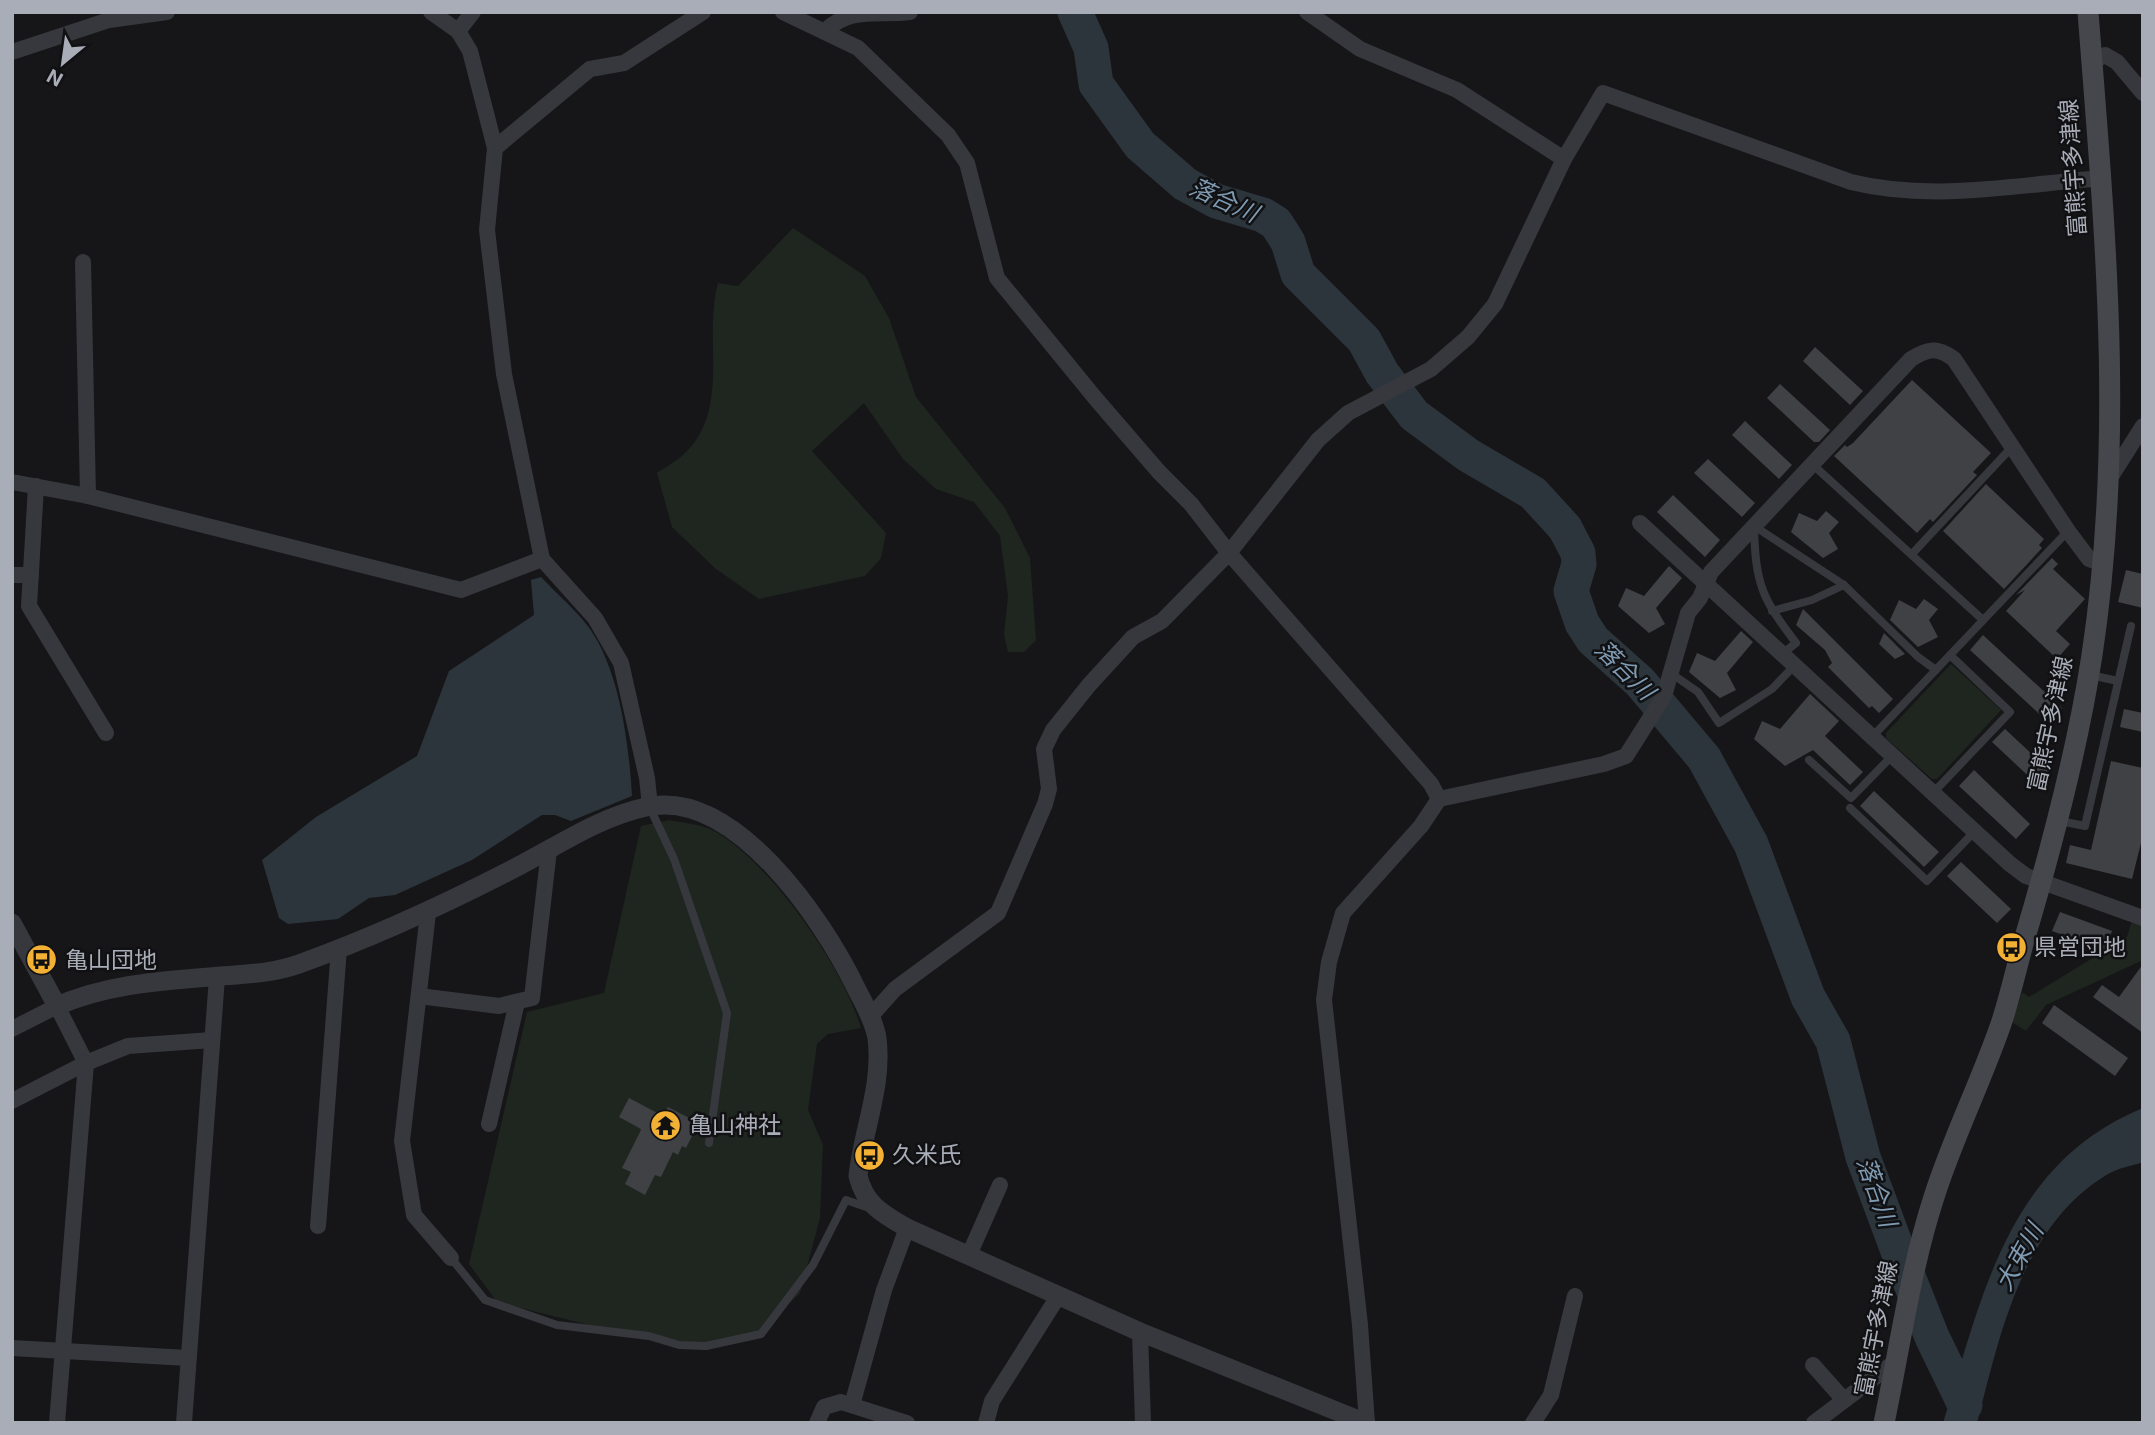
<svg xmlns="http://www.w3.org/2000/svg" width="2155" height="1435" viewBox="0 0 2155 1435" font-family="Inter,'Noto Sans JP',sans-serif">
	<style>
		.green { fill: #1e261f }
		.water { fill: #2c353c }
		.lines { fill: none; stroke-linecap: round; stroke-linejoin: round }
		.river { stroke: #2c353c; stroke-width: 35 }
		.building { fill: #404145 }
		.service { stroke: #37383d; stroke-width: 8 }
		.minor { stroke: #37383d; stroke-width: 16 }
		.tertiary { stroke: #37383d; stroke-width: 19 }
		.secondary { stroke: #45474d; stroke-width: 21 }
		.labels { text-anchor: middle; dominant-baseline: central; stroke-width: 5; stroke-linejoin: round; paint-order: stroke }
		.street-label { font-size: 23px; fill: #a8adb8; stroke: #111113 }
		.poi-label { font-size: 23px; fill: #a8adb8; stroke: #111113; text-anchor: start }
		.water-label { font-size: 24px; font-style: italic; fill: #7f9bb3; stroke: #111113 }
	</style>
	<rect width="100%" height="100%" fill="#161618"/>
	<g class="green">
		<path d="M 793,228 L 865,276 L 889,318 L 916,397 L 1005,508 L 1030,558 L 1036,640 L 1024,652 L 1008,652 L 1004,635 L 1008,596 L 1000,536 L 974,502 L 936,489 L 903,459 L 864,403 L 812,451 L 886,533 L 881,558 L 865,576 L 759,599 L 716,569 L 672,527 L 657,473 C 667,466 680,459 688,450 C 730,405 703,337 718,283 L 738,286 Z"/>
		<path d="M 1951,664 L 2001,710 L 1937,779 L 1932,779 L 1886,738 L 1886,733 Z"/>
		<path d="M 669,820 C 683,823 703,824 716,832 C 771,864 843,967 861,1028 L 828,1034 L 817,1044 L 808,1110 L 823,1145 L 820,1218 L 800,1293 L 762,1330 L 712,1343 L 657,1342 L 497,1302 L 469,1264 L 527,1012 L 604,993 L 641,826 Z"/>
		<path d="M 2132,920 L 2143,925 L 2143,960 L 2046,1005 L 2026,1031 L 2012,1022 L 2022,992 L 2029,997 L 2127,937 Z"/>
	</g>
	<g class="water">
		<path d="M 541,577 C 557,594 576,610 590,629 C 620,672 629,745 632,796 L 571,821 L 555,815 L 542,815 L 472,860 L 395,895 L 369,898 L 338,919 L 288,924 L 279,918 L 262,860 L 316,817 L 417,756 L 449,671 L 534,615 L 531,580 Z"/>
		<path d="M 2143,1108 L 2143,1162 C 2132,1166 2118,1168 2108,1174 C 2022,1225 2000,1335 1977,1423 L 1943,1423 C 1982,1297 2007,1164 2143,1108 Z"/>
	</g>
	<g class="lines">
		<path class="river" d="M 1075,12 L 1091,48 L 1096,84 L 1140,145 L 1185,184 L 1216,201 L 1263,215 L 1276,223 L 1288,242 L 1298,274 L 1364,340 L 1382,373 L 1414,415 L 1468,455 L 1533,493 L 1565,528 L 1578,553 L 1579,564 L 1571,591 L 1582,623 L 1593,640 L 1640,682 L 1704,758 L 1751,844 L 1808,997 L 1833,1041 L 1863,1157 L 1898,1251 L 1932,1337 L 1965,1405"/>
	</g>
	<g class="building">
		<path d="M 1815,347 L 1863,391 L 1850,405 L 1803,361 Z"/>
		<path d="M 1912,380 L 1991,453 L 1973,472 L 1977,475 L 1933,522 L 1930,519 L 1917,533 L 1834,456 L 1845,445 L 1847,447 L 1853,443 Z"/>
		<path d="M 1780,384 L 1830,430 L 1819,442 L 1814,442 L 1767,398 Z"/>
		<path d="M 1745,421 L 1792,465 L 1779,479 L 1732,435 Z"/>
		<path d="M 1708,459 L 1755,503 L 1742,517 L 1694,473 Z"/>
		<path d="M 1986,484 L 2044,539 L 2039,545 L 2042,548 L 2004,589 L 1943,531 Z"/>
		<path d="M 1673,495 L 1720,540 L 1705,557 L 1657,512 Z"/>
		<path d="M 1826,511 L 1839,522 L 1829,533 L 1838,549 L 1823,558 L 1791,532 L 1799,513 L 1817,521 Z"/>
		<path d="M 2052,558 L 2058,564 L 2053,569 L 2085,599 L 2056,631 L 2070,644 L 2057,659 L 2006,611 L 2025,590 L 2016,595 Z"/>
		<path d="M 1669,566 L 1682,578 L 1656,608 L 1665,624 L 1649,633 L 1618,606 L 1626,588 L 1644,596 Z"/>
		<path d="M 2126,570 L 2143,574 L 2143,608 L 2118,602 Z"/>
		<path d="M 1924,599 L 1938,609 L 1929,620 L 1938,637 L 1918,647 L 1890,620 L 1899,600 L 1916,609 Z"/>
		<path d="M 1803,609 L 1893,699 L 1879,713 L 1872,706 L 1869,708 L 1828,667 L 1832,663 L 1825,650 L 1796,625 Z"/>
		<path d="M 1741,631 L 1753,642 L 1727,673 L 1736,690 L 1720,698 L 1689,672 L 1697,653 L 1715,661 Z"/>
		<path d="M 1884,633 L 1905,654 L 1895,659 L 1879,644 Z"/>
		<path d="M 1983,635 L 2062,708 L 2048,722 L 1970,650 Z"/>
		<path d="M 1810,694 L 1839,721 L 1825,736 L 1863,772 L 1850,785 L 1813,750 L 1785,766 L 1754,739 L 1762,721 L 1780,729 Z"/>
		<path d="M 2124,709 L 2143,713 L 2143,732 L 2120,727 Z"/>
		<path d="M 2005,729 L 2051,772 L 2038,785 L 1992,742 Z"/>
		<path d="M 2111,761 L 2143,768 L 2143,835 L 2132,879 L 2066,863 L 2070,845 L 2091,850 Z"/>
		<path d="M 1974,770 L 2030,824 L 2016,839 L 1959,786 Z"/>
		<path d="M 1874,791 L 1939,852 L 1924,867 L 1860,806 Z"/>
		<path d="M 1961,862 L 2011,909 L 1997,923 L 1947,876 Z"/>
		<path d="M 2060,912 L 2112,931 L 2105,950 L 2052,931 Z"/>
		<path d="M 2143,964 L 2143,1033 L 2093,997 L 2102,985 L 2119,997 Z"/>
		<path d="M 2054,1005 L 2128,1058 L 2115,1076 L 2042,1023 Z"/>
		<path d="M 629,1098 L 663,1116 L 668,1107 L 695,1121 L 691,1128 L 695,1130 L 686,1148 L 682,1146 L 678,1155 L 673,1152 L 661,1177 L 655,1175 L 645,1195 L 625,1184 L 631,1172 L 622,1168 L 640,1132 L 641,1129 L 619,1117 Z"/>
	</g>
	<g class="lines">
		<g class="service">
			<path d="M 1812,464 L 1983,620"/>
			<path d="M 1754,526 L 1844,585 L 1918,657 L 1936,670"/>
			<path d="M 1754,529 C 1756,586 1762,598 1796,643 L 1782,654"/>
			<path d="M 1912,554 L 2011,448"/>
			<path d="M 1772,611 L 1812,600 L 1844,585"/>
			<path d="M 1672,674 L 1698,692 L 1719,723 L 1772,689 L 1794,666"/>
			<path d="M 2090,675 L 2118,681"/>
			<path d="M 1872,737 L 2068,531"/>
			<path d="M 1809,760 L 1851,798 L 1892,756"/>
			<path d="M 1932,794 L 2010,712 L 1950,655"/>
			<path d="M 650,808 L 674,859 L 727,1013 L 709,1143"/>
			<path d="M 1850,808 L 1927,881 L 1974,832"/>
			<path d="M 2060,821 L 2085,826 L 2131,626"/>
			<path d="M 451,1258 L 485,1300 L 557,1325 L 649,1336 L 679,1345 L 706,1346 L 761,1334 L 813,1265 L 846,1200 L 869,1208"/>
		</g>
		<g class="minor">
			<path d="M 431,12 L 458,31 L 470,51 L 495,148 L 487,230 L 504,374 L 542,559 L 595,618 L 621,663 L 647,778 L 650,806"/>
			<path d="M 783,12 L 858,48 L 948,135 L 967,163 L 997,278 L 1096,399 L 1159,472 L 1191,504 L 1229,553 L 1431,784 L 1439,799"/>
			<path d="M 1307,12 L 1360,49 L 1457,90 L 1564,159"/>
			<path d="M 458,31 L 473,12"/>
			<path d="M 825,31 C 851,6 877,16 910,12"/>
			<path d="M 12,52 L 109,20 L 167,12"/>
			<path d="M 2092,62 L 2105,55 L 2117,62 L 2143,93"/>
			<path d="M 495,148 L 590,69 L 624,63 L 703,12"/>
			<path d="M 83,262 L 88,496"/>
			<path d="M 2110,478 L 2143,426"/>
			<path d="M 12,482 L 88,496 L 461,590 L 542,559"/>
			<path d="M 36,486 L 29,606 L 106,733"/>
			<path d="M 1640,523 L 2010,864 L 2026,876 L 2143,918"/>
			<path d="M 12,575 L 31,575"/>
			<path d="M 428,913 L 402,1141 L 414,1215 L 451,1258"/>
			<path d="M 419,996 L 499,1006 L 532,998 L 549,850"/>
			<path d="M 870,1017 L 895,989 L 998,913 L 1045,804 L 1049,789 L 1044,749 L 1053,730 L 1089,685 L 1133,637 L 1162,621 L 1229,553 L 1318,440 L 1348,413 L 1431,369 L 1468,337 L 1495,304 L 1564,159 L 1603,93 L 1851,182 C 1932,202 2018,185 2101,178"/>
			<path d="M 12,1029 L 57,1006 L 86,1063 L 57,1423"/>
			<path d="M 12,1101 L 86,1063 L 128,1046 L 212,1040"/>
			<path d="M 489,1124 L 517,1002"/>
			<path d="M 318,1226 L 339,948"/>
			<path d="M 969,1255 L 1000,1185"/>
			<path d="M 1140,1332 L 1143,1423"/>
			<path d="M 12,1348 L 188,1358"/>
			<path d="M 1813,1365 L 1844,1400"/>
			<path d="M 852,1405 L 884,1290 L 907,1228"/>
			<path d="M 184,1423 L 217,977"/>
			<path d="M 817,1423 L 824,1407 L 841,1402 L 907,1423"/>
			<path d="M 986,1423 L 992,1401 L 1059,1295"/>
			<path d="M 1367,1423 L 1360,1325 L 1324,1000 L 1329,962 L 1343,913 L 1421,826 L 1439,799 L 1604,764 L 1626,756 L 1664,696 L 1688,613 L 1700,598 L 1711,572 L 1911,359 C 1929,348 1937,347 1954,359 L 2068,531 L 2089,559 L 2103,564"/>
			<path d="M 1533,1423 L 1551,1395 L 1575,1296"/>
			<path d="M 1814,1423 L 1895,1362"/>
		</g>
		<path class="tertiary" d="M 12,923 L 57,1006 C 109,983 165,981 221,976 C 248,974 274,973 299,964 C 371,938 441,906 509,871 C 555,848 596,818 646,807 C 734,787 823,920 855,986 C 863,1002 874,1020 877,1038 C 883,1086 863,1129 858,1176 C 865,1205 883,1214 907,1228 L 1140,1332 L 1366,1423"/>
		<path class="secondary" d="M 1884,1423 C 1900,1347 1910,1271 1934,1197 C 1953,1137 1982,1080 2002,1021 C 2010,996 2016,970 2023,944 C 2051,850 2077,753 2092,655 C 2125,436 2105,231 2088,12"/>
	</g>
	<defs>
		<symbol id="bus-disc" viewBox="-11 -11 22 22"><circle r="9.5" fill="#f2b134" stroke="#111113"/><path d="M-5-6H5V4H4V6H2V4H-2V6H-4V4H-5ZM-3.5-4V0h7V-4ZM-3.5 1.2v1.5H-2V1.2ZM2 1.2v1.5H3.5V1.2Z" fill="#111"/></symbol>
		<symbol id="temple-disc" viewBox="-11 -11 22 22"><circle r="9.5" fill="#f2b134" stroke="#111113"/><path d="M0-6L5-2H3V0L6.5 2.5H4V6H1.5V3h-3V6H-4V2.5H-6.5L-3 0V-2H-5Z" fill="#111"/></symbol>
	</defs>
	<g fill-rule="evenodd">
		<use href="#bus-disc" x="1994" y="930" width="35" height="35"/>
		<use href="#bus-disc" x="24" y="942" width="35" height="35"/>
		<use href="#temple-disc" x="648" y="1108" width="35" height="35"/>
		<use href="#bus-disc" x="852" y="1138" width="35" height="35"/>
	</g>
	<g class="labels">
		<g class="street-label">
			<text transform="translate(2073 168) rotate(-94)">富熊宇多津線</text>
			<text transform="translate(2050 724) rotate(-78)">富熊宇多津線</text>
			<text transform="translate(1876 1329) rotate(-79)">富熊宇多津線</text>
		</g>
		<g class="poi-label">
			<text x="2034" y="947">県営団地</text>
			<text x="65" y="960">亀山団地</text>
			<text x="689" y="1125">亀山神社</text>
			<text x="892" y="1155">久米氏</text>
		</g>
		<g class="water-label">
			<text transform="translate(1224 200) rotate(24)">落合川</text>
			<text transform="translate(1625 670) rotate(45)">落合川</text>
			<text transform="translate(1877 1192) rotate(70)">落合川</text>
			<text transform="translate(2019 1257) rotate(-61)">大束川</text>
		</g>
	</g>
	<rect width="2155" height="1435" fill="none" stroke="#a8adb8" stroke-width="28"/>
	<g transform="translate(63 63) rotate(209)" stroke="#111113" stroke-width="5" paint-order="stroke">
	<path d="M0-5L12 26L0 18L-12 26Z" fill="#a8adb8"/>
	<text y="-10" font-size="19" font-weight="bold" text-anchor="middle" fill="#a8adb8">N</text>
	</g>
</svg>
